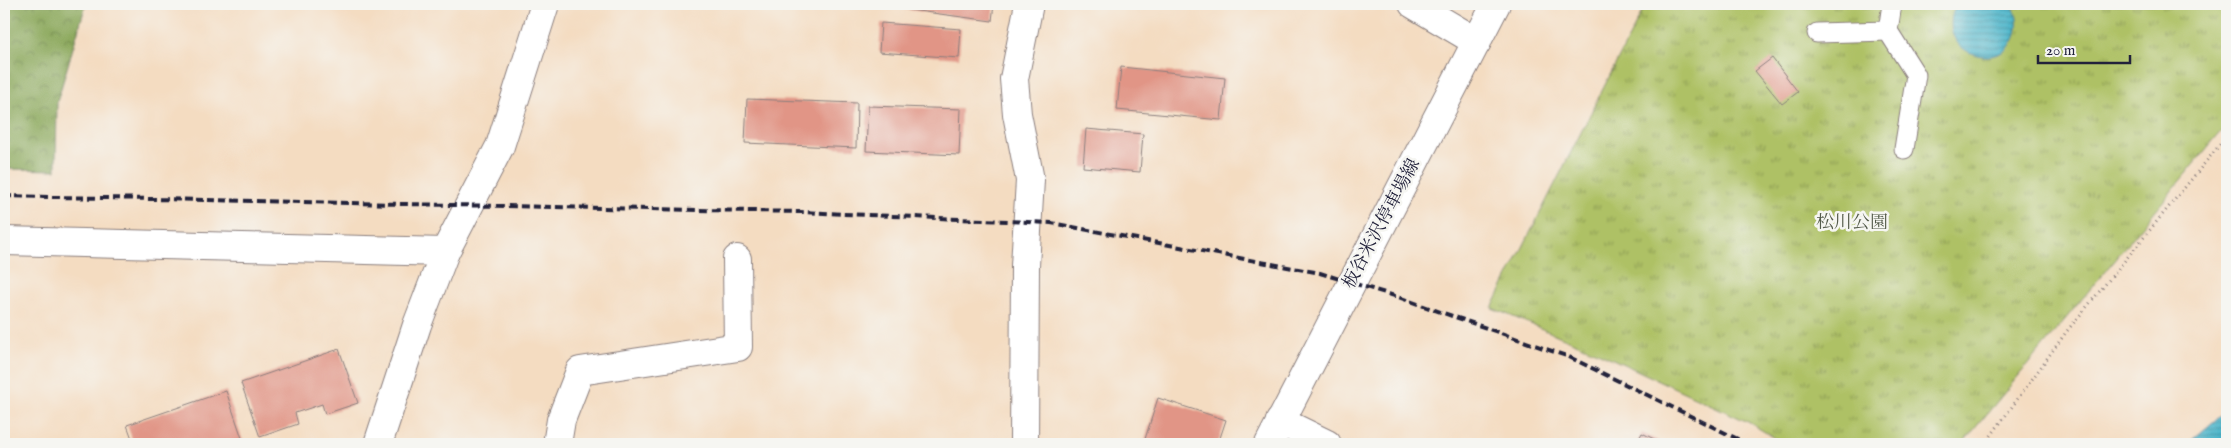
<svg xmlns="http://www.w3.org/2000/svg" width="2231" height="448" viewBox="0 0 2231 448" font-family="'IM FELL English','Noto Serif JP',serif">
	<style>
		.forest { fill: url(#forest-crowns); stroke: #56644a }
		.park { fill: url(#park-tufts); stroke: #687250 }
		.water { fill: url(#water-rules); stroke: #376c82 }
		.building { fill: #e19586 }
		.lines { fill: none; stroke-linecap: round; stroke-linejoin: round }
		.lane-casing { stroke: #8b7f7e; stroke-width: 21 }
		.street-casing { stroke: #8b7f7e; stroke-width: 30 }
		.secondary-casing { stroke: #8b7f7e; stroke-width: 30 }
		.path { stroke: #8b7f7e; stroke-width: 3; stroke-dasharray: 1 4; stroke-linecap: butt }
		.lane { stroke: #fff; stroke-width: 19 }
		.street { stroke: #fff; stroke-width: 28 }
		.secondary { stroke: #fff; stroke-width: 28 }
		.rail { stroke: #22223b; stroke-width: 4; stroke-dasharray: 8 4; stroke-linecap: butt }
		.labels { text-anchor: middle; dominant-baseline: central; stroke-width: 5; stroke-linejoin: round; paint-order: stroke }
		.park-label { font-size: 18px; fill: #535a4a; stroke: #f6f6f2 }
		.street-label { font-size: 18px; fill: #22223b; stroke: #f6f6f2 }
	</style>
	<defs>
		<pattern id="forest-crowns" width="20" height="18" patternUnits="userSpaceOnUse" patternTransform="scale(1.25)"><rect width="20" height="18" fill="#8aa75a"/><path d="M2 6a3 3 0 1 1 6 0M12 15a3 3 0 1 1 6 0" fill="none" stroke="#70884c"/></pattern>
		<pattern id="park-tufts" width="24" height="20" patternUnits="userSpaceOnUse" patternTransform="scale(1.25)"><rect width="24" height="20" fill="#aec165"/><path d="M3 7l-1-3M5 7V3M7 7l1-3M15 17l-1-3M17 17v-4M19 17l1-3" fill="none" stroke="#8d9c54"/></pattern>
		<pattern id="water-rules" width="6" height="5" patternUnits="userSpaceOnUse" patternTransform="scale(1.25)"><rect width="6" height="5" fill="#4cb5ca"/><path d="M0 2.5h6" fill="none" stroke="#3f93a5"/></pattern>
	</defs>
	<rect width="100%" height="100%" fill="#f6f6f2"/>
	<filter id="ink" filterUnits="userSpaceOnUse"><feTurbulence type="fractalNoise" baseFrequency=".02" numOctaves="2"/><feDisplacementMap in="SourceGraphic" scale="10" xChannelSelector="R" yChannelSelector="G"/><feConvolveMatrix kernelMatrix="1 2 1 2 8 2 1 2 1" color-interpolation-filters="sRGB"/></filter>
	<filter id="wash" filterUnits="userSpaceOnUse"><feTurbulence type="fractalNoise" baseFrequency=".0096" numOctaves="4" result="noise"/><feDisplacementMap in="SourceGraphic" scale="20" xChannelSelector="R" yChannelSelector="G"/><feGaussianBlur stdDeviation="1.12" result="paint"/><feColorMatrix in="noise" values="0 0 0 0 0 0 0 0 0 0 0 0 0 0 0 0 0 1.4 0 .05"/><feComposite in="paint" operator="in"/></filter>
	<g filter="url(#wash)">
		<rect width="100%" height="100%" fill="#f4dcc1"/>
		<path class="forest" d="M 4,4 L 86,4 L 57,102 L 56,170 L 4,169 Z"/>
		<path class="park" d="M 1646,4 L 2227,4 L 2227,124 L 1962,444 L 1785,444 L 1748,422 L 1602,354 L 1492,308 Z"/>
		<g class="water">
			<path d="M 1956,4 L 2011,4 C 2017,12 2018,20 2017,29 C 2011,76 1931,58 1956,4 Z"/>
			<path d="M 2227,410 L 2227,444 L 2187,444 Z"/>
		</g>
		<g id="blocks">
			<g class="building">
				<path d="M 865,4 L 994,4 L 992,21 Z"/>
				<path d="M 881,23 L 961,29 L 959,58 L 879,52 Z"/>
				<path d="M 1772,58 L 1798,92 L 1782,104 L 1755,71 Z"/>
				<path d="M 1121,67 L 1225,78 L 1221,120 L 1117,110 Z"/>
				<path d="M 747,99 L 857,103 L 856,148 L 745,143 Z"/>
				<path d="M 868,106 L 961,109 L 959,155 L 866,151 Z"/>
				<path d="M 1086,129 L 1143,134 L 1140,172 L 1083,167 Z"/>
				<path d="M 339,349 L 358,403 L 325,414 L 322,404 L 295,413 L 298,424 L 260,437 L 241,383 Z"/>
				<path d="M 226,391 L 244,444 L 134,444 L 127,425 Z"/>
				<path d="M 1158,398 L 1226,420 L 1218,444 L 1162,444 L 1145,439 Z"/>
				<path d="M 1642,433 L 1664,444 L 1636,444 Z"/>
			</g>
		</g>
	</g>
	<g filter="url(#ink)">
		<use href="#blocks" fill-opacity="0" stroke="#8b7f7e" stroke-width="1"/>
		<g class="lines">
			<defs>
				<g id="lane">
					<path d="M 1888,31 L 1916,75 L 1904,149"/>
					<path d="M 1817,33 L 1888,31 L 1892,4"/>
				</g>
				<g id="street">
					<path d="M 1413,4 L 1477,42"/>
					<path d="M 4,241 L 445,252"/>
					<path d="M 1280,421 L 1327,444"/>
					<path d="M 378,444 L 417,325 L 445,252 L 500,146 L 545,4"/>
					<path d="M 557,444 L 561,420 L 580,371 L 738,347 L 737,259"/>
					<path d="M 1024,444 L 1025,266 L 1030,180 L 1017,114 L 1014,79 L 1029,4"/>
				</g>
				<path id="secondary" d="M 1269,444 L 1496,4"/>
			</defs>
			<use href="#lane" class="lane-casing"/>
			<use href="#street" class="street-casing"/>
			<use href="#secondary" class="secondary-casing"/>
			<path class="path" d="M 1985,444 L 2067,331 L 2227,136"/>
			<use href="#lane" class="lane"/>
			<use href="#street" class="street"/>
			<use href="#secondary" class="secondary"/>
			<path class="rail" d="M 4,196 L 801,212 L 1051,223 L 1320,273 L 1398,297 L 1569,357 L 1748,444"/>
		</g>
	</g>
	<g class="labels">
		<g class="park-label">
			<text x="1852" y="223">松川公園</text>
		</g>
		<g class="street-label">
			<text transform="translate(1382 224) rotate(-62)">板谷米沢停車場線</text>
		</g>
	</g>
	<rect width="2231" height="448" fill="none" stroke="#f6f6f2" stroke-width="20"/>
	<path d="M2038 55v8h92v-8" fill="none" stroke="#22223b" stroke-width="2.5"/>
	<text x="2046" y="55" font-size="15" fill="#22223b" stroke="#f6f6f2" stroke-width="4" paint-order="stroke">20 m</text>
</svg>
